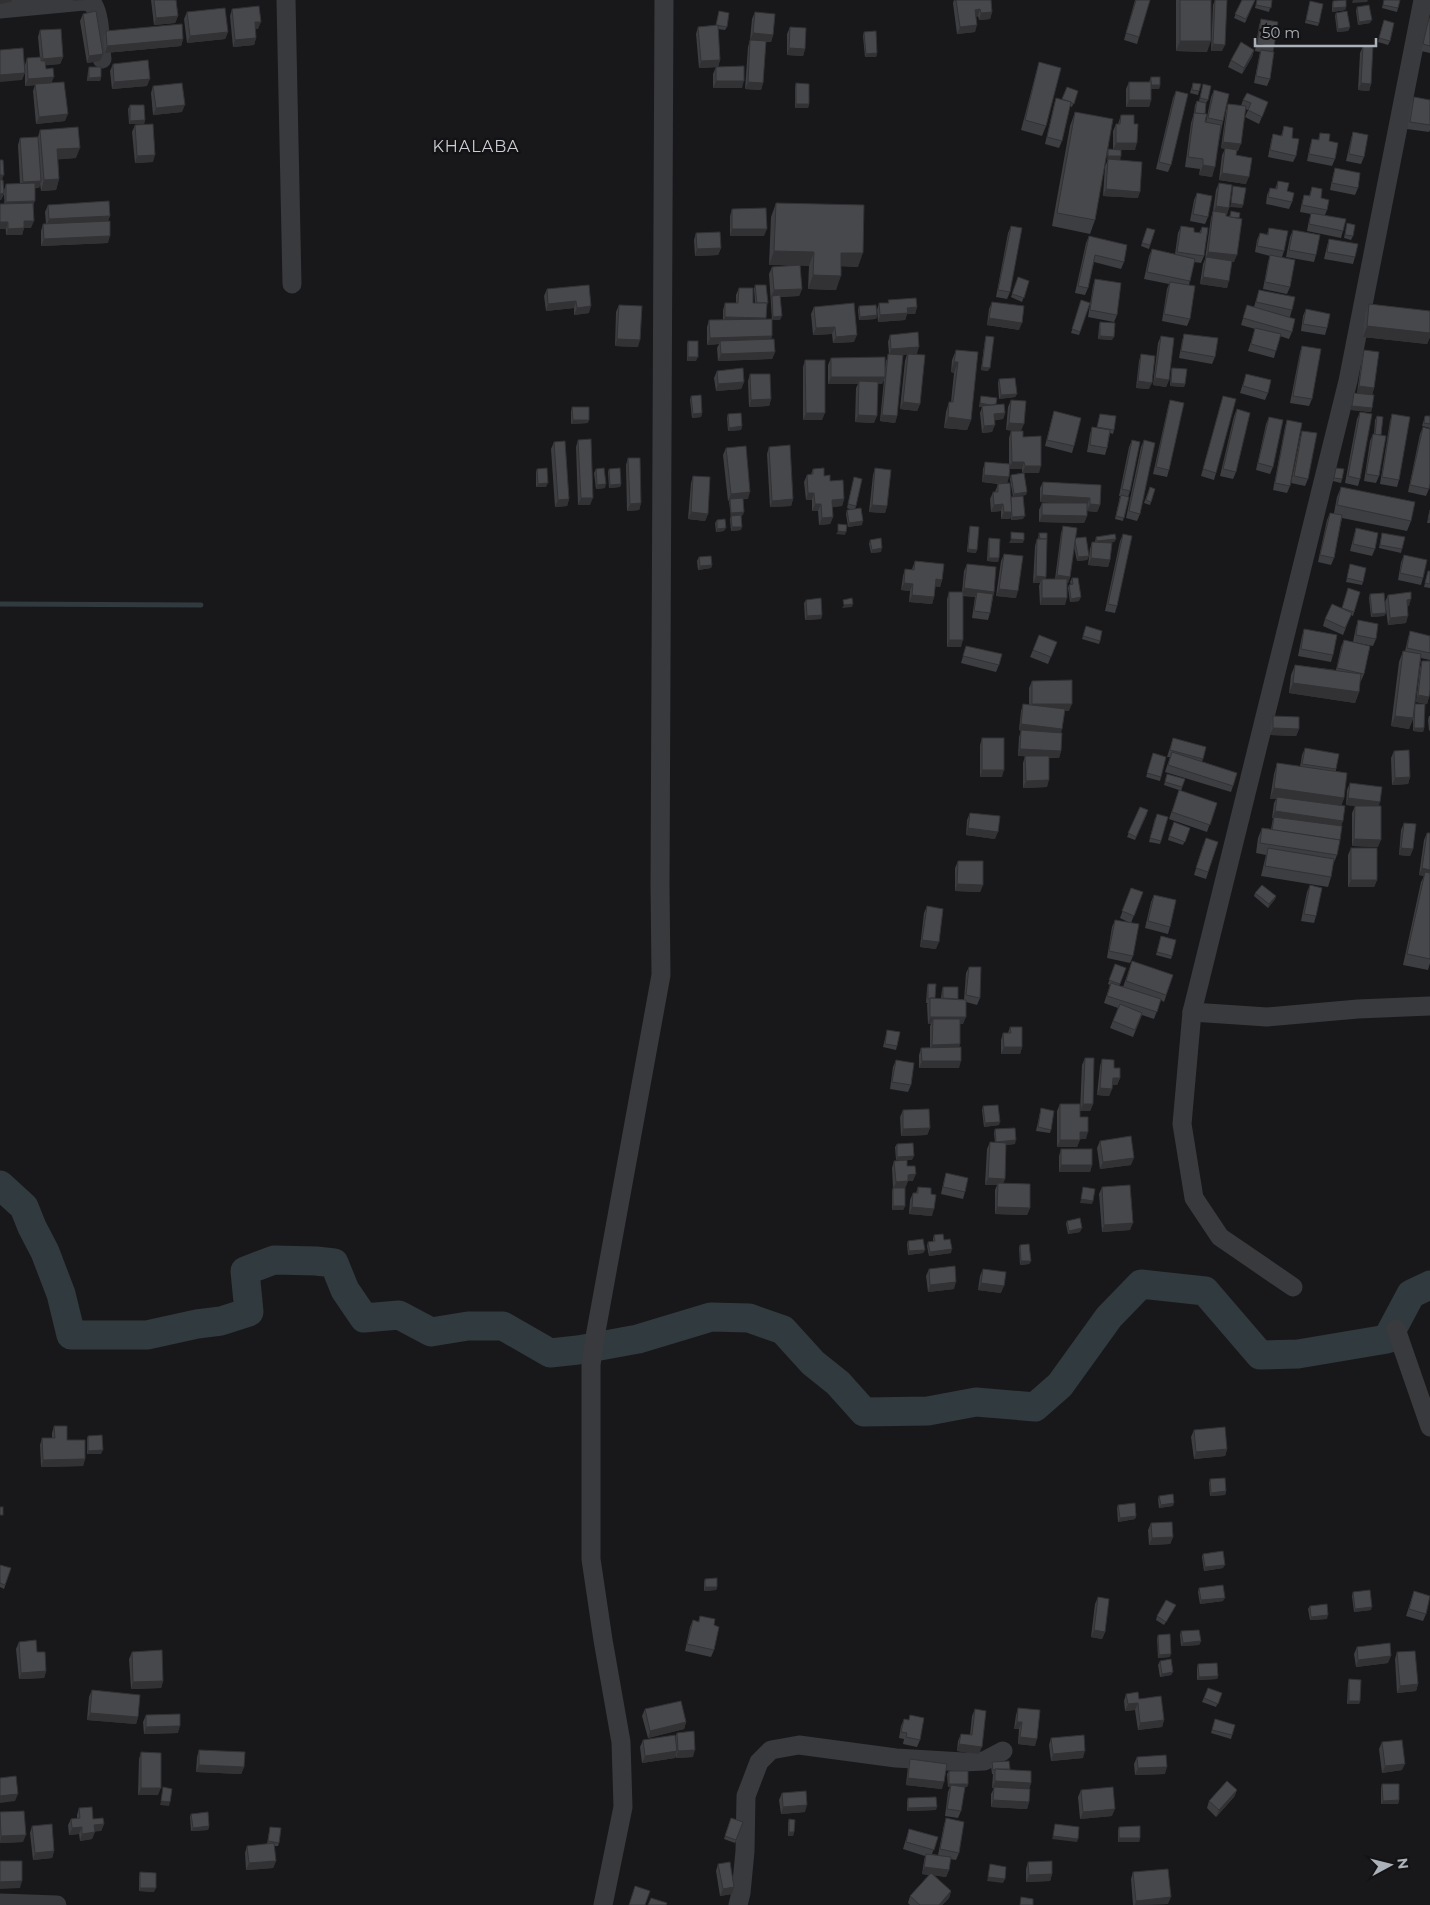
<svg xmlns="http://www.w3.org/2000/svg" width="1430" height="1905" viewBox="0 0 1430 1905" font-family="Montserrat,sans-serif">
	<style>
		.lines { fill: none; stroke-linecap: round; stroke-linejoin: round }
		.stream { stroke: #313a3f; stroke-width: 5 }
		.river { stroke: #313a3f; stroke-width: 29 }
		.minor { stroke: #393a3e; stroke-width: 19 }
		.wall { fill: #3d3e41; fill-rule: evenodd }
		.shaded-wall { fill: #323235 }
		.building { fill: #47484c; stroke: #323235 }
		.labels { text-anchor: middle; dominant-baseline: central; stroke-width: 5; stroke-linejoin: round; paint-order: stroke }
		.quarter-label { font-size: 16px; letter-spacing: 1px; fill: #cccfd5; stroke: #131315 }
	</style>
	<rect width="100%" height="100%" fill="#18181a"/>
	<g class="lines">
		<path class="stream" d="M 0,604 L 201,605"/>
		<path class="river" d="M 0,1185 L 24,1207 L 32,1227 L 45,1252 L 61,1294 L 71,1335 L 147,1335 L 197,1324 L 221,1321 L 249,1312 L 245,1271 L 274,1260 L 316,1261 L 334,1263 L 345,1290 L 364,1318 L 399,1315 L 431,1332 L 468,1326 L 503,1326 L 550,1353 L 578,1350 L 638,1339 L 711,1317 L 749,1318 L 783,1330 L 813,1363 L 838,1383 L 864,1412 L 928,1411 L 976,1402 L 1035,1407 L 1060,1385 L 1109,1317 L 1141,1284 L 1205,1291 L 1260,1355 L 1298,1354 L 1387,1339 L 1411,1294 L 1430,1285"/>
		<g class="minor">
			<path d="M 286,0 L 292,284"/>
			<path d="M 0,9 L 84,1 L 92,3 C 101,14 100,44 102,59"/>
			<path d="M 1192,1012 L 1267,1017 L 1358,1009 L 1430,1006"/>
			<path d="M 1293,1287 L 1220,1237 L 1194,1198 L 1182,1124 L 1192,1012 L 1348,381 L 1423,0"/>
			<path d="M 1396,1329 L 1430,1427"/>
			<path d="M 0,1903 L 57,1905"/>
			<path d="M 603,1905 L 623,1807 L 621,1742 L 603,1640 L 591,1559 L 591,1365 L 595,1337 L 661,975 L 660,886 L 664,0"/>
			<path d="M 738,1905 L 741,1893 L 745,1851 L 746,1796 L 759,1762 L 771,1750 L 799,1745 L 896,1758 L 963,1762 L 984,1761 L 1003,1751"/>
		</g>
	</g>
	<g class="wall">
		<path d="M 151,0 L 176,0 L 178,16 L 175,23 L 154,25 Z"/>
		<path d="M 954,0 L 992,12 L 990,19 L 979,20 L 978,16 L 976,17 L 975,32 L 957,34 L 953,3 Z"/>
		<path d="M 1135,0 L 1150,0 L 1137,44 L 1124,40 Z"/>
		<path d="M 1176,0 L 1211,0 L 1207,52 L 1176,51 Z"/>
		<path d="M 1215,0 L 1227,0 L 1222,51 L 1211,51 L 1213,5 Z"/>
		<path d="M 1242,0 L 1255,0 L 1245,23 L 1234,18 Z"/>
		<path d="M 1257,0 L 1272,0 L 1269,12 L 1255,8 Z"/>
		<path d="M 1384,0 L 1398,8 L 1397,12 L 1382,8 Z"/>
		<path d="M 1310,1 L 1319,23 L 1318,26 L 1305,23 Z"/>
		<path d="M 1333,1 L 1346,7 L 1345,10 L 1332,12 L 1332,5 Z"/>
		<path d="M 1357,7 L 1370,23 L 1358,25 L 1356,11 Z"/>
		<path d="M 232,9 L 258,29 L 255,29 L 256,38 L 254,45 L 233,47 L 230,16 Z"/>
		<path d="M 719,11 L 727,27 L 725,30 L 718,29 L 720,60 L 718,67 L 699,68 L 696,34 L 698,27 L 716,25 Z"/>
		<path d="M 187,12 L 228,32 L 225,39 L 187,43 L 184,19 Z"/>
		<path d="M 755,12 L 773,35 L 771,42 L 766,42 L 763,83 L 761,90 L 745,89 L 748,47 L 750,40 L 752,19 Z"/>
		<path d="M 1336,13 L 1350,27 L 1348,31 L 1337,32 L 1335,16 Z"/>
		<path d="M 83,14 L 100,61 L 87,63 L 80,21 Z"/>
		<path d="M 1429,18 L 1430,18 L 1430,53 L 1421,51 L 1427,25 Z"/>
		<path d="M 1261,19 L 1274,47 L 1273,52 L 1270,79 L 1267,86 L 1254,83 L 1259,57 L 1260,52 L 1255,51 L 1259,26 Z"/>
		<path d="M 1383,24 L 1390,41 L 1388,45 L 1378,42 Z"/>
		<path d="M 790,27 L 805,49 L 803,56 L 787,55 L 787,34 Z"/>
		<path d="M 40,30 L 63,57 L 60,64 L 46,65 L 46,69 L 52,83 L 65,121 L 36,124 L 33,91 L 35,85 L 25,86 L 25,65 L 27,58 L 40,58 L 38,37 Z"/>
		<path d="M 106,31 L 183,39 L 181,46 L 105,53 L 103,38 Z"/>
		<path d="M 864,32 L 877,53 L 876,57 L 865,57 L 863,36 Z"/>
		<path d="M 1363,46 L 1371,84 L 1369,91 L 1358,90 L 1360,53 Z"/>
		<path d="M 1254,50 L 1252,57 L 1242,74 L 1228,67 L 1231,60 Z"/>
		<path d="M 1039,62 L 1046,126 L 1042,136 L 1021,130 L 1036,73 Z"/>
		<path d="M 113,64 L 147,86 L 112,89 L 110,71 Z"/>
		<path d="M 89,67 L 101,77 L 100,81 L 87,81 L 88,71 Z"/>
		<path d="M 716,67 L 742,88 L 713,88 L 713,74 Z"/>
		<path d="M 1151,77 L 1160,85 L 1159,89 L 1151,89 L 1151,100 L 1149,107 L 1126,107 L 1126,89 L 1129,82 L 1149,82 Z"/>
		<path d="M 796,83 L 809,104 L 808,108 L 795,108 L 795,87 Z"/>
		<path d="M 1193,83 L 1199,91 L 1198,95 L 1190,93 Z"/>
		<path d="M 1203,84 L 1208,100 L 1206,103 L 1205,114 L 1206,122 L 1211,97 L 1214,90 L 1223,121 L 1212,177 L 1199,175 L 1200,169 L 1185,167 L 1191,123 L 1194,113 L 1195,105 L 1197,101 L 1204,102 L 1199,101 Z"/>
		<path d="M 153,86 L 182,112 L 153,115 L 151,93 Z"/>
		<path d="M 1078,91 L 1072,107 L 1070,106 L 1062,141 L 1059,148 L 1045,144 L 1054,105 L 1056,98 L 1062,100 Z"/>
		<path d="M 1176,91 L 1171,165 L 1168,172 L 1156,169 L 1173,98 Z"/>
		<path d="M 1414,97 L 1430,100 L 1430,130 L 1429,132 L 1407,129 L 1411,104 Z"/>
		<path d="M 1243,100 L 1268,102 L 1259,124 L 1245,117 L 1248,110 L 1245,109 L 1238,151 L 1237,151 L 1236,155 L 1246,184 L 1219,180 L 1222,155 L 1225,149 L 1221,148 L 1226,111 L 1228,104 L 1241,106 Z"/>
		<path d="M 130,105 L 145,120 L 144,124 L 129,124 L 128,109 Z"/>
		<path d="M 1075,112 L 1095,220 L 1090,234 L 1052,226 L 1070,126 Z"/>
		<path d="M 1121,115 L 1134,124 L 1135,150 L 1121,150 L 1120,160 L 1111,160 L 1138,198 L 1103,196 L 1105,166 L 1108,160 L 1107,153 L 1108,149 L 1113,150 L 1113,131 L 1116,124 L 1118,124 Z"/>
		<path d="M 135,125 L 153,162 L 135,163 L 132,132 Z"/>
		<path d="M 1284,126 L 1296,156 L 1293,162 L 1268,157 L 1271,141 L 1273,134 L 1281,136 Z"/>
		<path d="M 40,130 L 76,158 L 58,159 L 59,179 L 56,190 L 41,191 L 40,184 L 39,188 L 35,188 L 31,228 L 24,228 L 22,235 L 6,235 L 4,194 L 1,200 L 2,180 L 4,190 L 6,184 L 20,184 L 18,145 L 20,138 L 38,137 Z"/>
		<path d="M 1353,132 L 1364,157 L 1361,164 L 1346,161 L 1351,139 Z"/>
		<path d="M 1320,133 L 1329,141 L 1335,159 L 1332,166 L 1307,161 L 1310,146 L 1312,139 L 1318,140 Z"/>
		<path d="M 1335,168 L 1358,188 L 1355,195 L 1330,190 L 1333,175 Z"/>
		<path d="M 1278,181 L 1292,202 L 1289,209 L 1266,204 L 1267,195 L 1270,188 L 1275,189 Z"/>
		<path d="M 1219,183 L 1229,208 L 1226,216 L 1229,217 L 1231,211 L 1234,262 L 1232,262 L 1227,288 L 1200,284 L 1203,264 L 1205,259 L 1211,218 L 1213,211 L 1216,190 Z"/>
		<path d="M 1312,187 L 1321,198 L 1327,210 L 1325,215 L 1343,231 L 1341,238 L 1307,231 L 1309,220 L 1311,214 L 1300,212 L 1302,202 L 1304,195 L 1309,196 Z"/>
		<path d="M 1197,193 L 1208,217 L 1205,224 L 1190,221 L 1194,200 Z"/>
		<path d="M 776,203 L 858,267 L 841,266 L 836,290 L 808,289 L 809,266 L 800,265 L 802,289 L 799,296 L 780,297 L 780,320 L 772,320 L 769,274 L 772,267 L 791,265 L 769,265 L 771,217 Z"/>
		<path d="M 48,205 L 110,216 L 108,221 L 108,243 L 41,246 L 41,231 L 43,224 L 46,224 L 45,212 Z"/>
		<path d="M 732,209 L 764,236 L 730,236 L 730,216 Z"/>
		<path d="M 1347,223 L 1353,236 L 1351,240 L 1344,238 Z"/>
		<path d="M 1011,226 L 1010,292 L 1007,299 L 996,297 L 1008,233 Z"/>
		<path d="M 1181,226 L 1194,232 L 1199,233 L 1202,227 L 1204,256 L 1201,263 L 1194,262 L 1189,285 L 1190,319 L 1187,326 L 1162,321 L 1167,289 L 1169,284 L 1144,279 L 1149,256 L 1152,249 L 1175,254 L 1178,233 Z"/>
		<path d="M 1147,228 L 1155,230 L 1149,249 L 1141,246 Z"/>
		<path d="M 1269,228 L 1284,251 L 1282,257 L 1290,287 L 1287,294 L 1263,289 L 1268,262 L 1270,256 L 1255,252 L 1257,240 L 1260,233 L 1267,234 Z"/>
		<path d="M 1293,230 L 1316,255 L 1314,262 L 1286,257 L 1290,237 Z"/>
		<path d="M 696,233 L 721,248 L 718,255 L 695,256 L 694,240 Z"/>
		<path d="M 1089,236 L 1124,262 L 1121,269 L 1094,262 L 1088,288 L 1085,295 L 1075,293 L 1086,243 Z"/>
		<path d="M 1329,239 L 1355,257 L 1353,264 L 1324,259 L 1327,246 Z"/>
		<path d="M 1018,277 L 1029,281 L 1022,302 L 1011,297 Z"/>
		<path d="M 1095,279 L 1117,315 L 1114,322 L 1088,317 L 1093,286 Z"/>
		<path d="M 589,285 L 589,313 L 574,315 L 574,308 L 546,311 L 544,296 L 547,289 Z"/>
		<path d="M 755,285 L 767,305 L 766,319 L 772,336 L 771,339 L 775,352 L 772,359 L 718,361 L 717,348 L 719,344 L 707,345 L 707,327 L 709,320 L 723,320 L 723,310 L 725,303 L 736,303 L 736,295 L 739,288 L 753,303 L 755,303 L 754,289 Z"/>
		<path d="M 1259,290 L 1292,310 L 1290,317 L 1292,332 L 1289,339 L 1280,336 L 1274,358 L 1248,351 L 1255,329 L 1241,325 L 1247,305 L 1254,307 Z"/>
		<path d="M 888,300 L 917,307 L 915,314 L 907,314 L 905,320 L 878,322 L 877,310 L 879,303 L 888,303 Z"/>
		<path d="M 1081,300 L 1090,303 L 1079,335 L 1071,333 Z"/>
		<path d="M 992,302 L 1019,330 L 987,325 L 989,309 Z"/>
		<path d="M 1369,304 L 1430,311 L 1430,337 L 1427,344 L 1363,337 L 1365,314 Z"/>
		<path d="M 619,305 L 638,347 L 615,346 L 616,312 Z"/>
		<path d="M 859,306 L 877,315 L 876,319 L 859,320 L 858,310 Z"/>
		<path d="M 814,307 L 854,342 L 833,343 L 832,334 L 813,335 L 811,314 Z"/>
		<path d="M 1306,309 L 1327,328 L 1325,335 L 1301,331 L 1303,316 Z"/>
		<path d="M 1100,322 L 1112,340 L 1098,339 L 1099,326 Z"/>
		<path d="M 1184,334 L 1215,357 L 1212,364 L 1179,358 L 1182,341 Z"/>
		<path d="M 890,335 L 917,354 L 912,354 L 920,404 L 917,411 L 900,409 L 905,361 L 907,354 L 902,355 L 897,416 L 895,423 L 880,421 L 884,380 L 882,384 L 878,384 L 874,423 L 855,422 L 856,388 L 858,384 L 828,384 L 828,365 L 831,358 L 885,369 L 886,361 L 889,354 L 888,342 Z"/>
		<path d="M 986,336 L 988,371 L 981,370 L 985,339 Z"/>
		<path d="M 1161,336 L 1169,380 L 1166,387 L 1153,385 L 1158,343 Z"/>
		<path d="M 688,341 L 696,361 L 687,361 L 687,344 Z"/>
		<path d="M 1302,346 L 1312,399 L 1309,406 L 1290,403 L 1300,352 Z"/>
		<path d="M 956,350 L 971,420 L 967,430 L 944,428 L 946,412 L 949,402 L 951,402 L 954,373 L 951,372 L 952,360 Z"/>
		<path d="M 1364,350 L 1374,388 L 1372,395 L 1372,408 L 1371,412 L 1351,410 L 1353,396 L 1354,393 L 1357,393 L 1362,357 Z"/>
		<path d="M 1141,354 L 1149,389 L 1136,388 L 1139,361 Z"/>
		<path d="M 805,360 L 822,420 L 803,420 L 803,367 Z"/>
		<path d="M 1172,368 L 1185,384 L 1184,387 L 1170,386 L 1171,372 Z"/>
		<path d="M 717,371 L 744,382 L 741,389 L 716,391 L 714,378 Z"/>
		<path d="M 750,374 L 771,399 L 769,406 L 749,407 L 748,381 Z"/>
		<path d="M 1246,374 L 1268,393 L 1265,400 L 1240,393 Z"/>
		<path d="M 999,379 L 1017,394 L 1015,397 L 999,399 L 998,383 Z"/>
		<path d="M 691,396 L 702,413 L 701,417 L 692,418 L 690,400 Z"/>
		<path d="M 981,396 L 1005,413 L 1003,419 L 995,420 L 992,432 L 982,433 L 980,413 L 982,407 L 979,407 Z"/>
		<path d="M 1223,396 L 1216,473 L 1214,480 L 1201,476 Z"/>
		<path d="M 1011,400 L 1023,437 L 1039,473 L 1024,473 L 1026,495 L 1016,496 L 1023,519 L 1011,520 L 1011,516 L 1010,519 L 1001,519 L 1001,511 L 991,512 L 990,499 L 993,492 L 995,492 L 998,484 L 982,482 L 983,469 L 985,462 L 1009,464 L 1009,438 L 1011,431 L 1017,431 L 1006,430 L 1008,407 ZM 1010,469 L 1022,469 L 1022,473 L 1011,475 L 1010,479 L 1013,497 L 1011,497 L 1007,483 Z"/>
		<path d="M 1170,400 L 1169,470 L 1167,477 L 1153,474 L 1168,407 Z"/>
		<path d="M 572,407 L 588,423 L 571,424 L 571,411 Z"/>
		<path d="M 1237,409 L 1236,472 L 1233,479 L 1220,476 L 1234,416 Z"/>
		<path d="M 1054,411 L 1074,446 L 1072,453 L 1045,446 L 1052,418 Z"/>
		<path d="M 1360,412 L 1360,479 L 1358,486 L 1345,483 L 1357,419 Z"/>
		<path d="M 728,414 L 742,426 L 741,430 L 728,431 L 727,418 Z"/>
		<path d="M 1100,414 L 1114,430 L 1113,434 L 1110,433 L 1107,448 L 1105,455 L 1087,452 L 1090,434 L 1092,427 L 1097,428 Z"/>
		<path d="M 1392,414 L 1399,480 L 1397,487 L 1380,484 L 1390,421 Z"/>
		<path d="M 1377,416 L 1381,436 L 1379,476 L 1376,483 L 1364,481 L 1370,441 L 1373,434 L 1374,434 L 1375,420 Z"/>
		<path d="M 1425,416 L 1430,416 L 1430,428 L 1422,426 Z"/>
		<path d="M 1269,417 L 1273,467 L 1270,474 L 1256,470 L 1266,424 Z"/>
		<path d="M 1287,420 L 1290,486 L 1287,493 L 1273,490 L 1285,427 Z"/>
		<path d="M 1423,427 L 1429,489 L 1426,496 L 1408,492 L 1420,434 Z"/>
		<path d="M 1302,431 L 1308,479 L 1305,486 L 1291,483 L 1300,438 Z"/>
		<path d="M 578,440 L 590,505 L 578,505 L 576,447 Z"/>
		<path d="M 1132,440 L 1130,491 L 1128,497 L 1123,521 L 1115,519 L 1120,496 L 1119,496 L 1129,447 Z"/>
		<path d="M 1144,440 L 1140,514 L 1137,521 L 1126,518 L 1141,447 Z"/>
		<path d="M 554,442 L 569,499 L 567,506 L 555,507 L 551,449 Z"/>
		<path d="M 769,447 L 793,499 L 791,506 L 770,507 L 767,454 Z"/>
		<path d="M 726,448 L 748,499 L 743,499 L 743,515 L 741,516 L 741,530 L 731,531 L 730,519 L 731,516 L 729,502 L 730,500 L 728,501 L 723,455 Z"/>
		<path d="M 628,458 L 641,503 L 639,510 L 627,511 L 626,465 Z"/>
		<path d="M 875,468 L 887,506 L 885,513 L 869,512 L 873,475 Z"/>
		<path d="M 1336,468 L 1342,479 L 1341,483 L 1333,481 Z"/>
		<path d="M 537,469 L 546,487 L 536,487 L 536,472 Z"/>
		<path d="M 596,469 L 605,488 L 596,489 L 594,473 Z"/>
		<path d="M 609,469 L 621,484 L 620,487 L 609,488 L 608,472 Z"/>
		<path d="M 813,469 L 824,476 L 830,481 L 844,499 L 842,506 L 832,507 L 833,517 L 830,524 L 819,525 L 818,511 L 812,511 L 812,500 L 806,500 L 804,482 L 807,475 L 811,474 Z"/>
		<path d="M 693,476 L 708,514 L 705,521 L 688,519 L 691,483 Z"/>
		<path d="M 854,477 L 856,506 L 855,509 L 862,525 L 848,527 L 846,514 L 847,510 L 853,510 L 847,508 Z"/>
		<path d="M 1043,482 L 1101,485 L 1100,505 L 1097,512 L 1087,511 L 1087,505 L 1087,516 L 1084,523 L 1039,522 L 1039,510 L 1042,503 L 1056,503 L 1040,502 L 1040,488 Z"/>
		<path d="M 1150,487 L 1155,489 L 1150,505 L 1144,503 Z"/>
		<path d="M 1341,487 L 1411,521 L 1407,531 L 1342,518 L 1334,558 L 1331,565 L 1318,562 L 1327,520 L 1330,513 L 1334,513 L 1337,497 Z"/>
		<path d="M 1430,510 L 1430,523 L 1427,523 Z"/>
		<path d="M 717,520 L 724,531 L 716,532 L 715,523 Z"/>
		<path d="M 970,526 L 976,553 L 967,552 L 969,530 Z"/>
		<path d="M 1063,526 L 1076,538 L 1089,556 L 1087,560 L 1077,561 L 1074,547 L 1070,577 L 1068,583 L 1067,583 L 1065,605 L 1040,605 L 1039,586 L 1040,583 L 1033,583 L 1035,546 L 1037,539 L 1038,539 L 1039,533 L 1046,577 L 1045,579 L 1055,579 L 1061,533 Z"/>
		<path d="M 1356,528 L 1375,549 L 1372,556 L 1350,551 L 1354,535 Z"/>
		<path d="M 1382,533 L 1402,549 L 1401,553 L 1379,548 Z"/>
		<path d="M 1123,534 L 1117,606 L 1115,613 L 1105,611 L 1120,541 Z"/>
		<path d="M 1096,537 L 1116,539 L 1114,542 L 1108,543 L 1110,560 L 1108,567 L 1088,565 L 1090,549 L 1092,542 L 1095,542 Z"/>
		<path d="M 989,538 L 999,558 L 998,562 L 987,561 L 988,542 Z"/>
		<path d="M 870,540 L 881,552 L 871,553 L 869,544 Z"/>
		<path d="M 1004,554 L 1016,598 L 996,596 L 1001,561 Z"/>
		<path d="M 1404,555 L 1423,578 L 1421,585 L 1398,580 L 1401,562 Z"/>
		<path d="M 699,557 L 712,565 L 711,568 L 698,570 L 697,561 Z"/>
		<path d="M 915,561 L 942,580 L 940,587 L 935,586 L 934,597 L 932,604 L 909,602 L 910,591 L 901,590 L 903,576 L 905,569 L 912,569 Z"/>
		<path d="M 967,564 L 994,592 L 990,613 L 988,620 L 972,618 L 975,597 L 963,596 L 961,647 L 947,647 L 947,599 L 949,592 L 962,592 L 964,571 Z"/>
		<path d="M 1350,564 L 1363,582 L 1362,585 L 1346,582 Z"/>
		<path d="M 1428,571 L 1430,571 L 1430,588 L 1424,587 Z"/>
		<path d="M 1072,578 L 1079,601 L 1070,602 L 1068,588 L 1069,585 L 1071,585 L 1070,582 Z"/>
		<path d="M 1360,592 L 1353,616 L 1351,615 L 1343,635 L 1323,626 L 1325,619 L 1342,608 Z"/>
		<path d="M 1370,594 L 1386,613 L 1384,616 L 1371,617 L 1369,598 Z"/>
		<path d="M 1388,595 L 1409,606 L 1408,606 L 1406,623 L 1388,625 L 1385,602 Z"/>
		<path d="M 806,600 L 822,615 L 821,619 L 805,620 L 804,603 Z"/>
		<path d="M 1358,620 L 1376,639 L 1373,646 L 1353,642 L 1356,627 Z"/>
		<path d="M 1086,626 L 1100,641 L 1099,644 L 1082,639 Z"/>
		<path d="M 1304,629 L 1333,655 L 1331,662 L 1298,656 L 1302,636 Z"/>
		<path d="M 1410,631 L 1430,636 L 1430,660 L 1421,658 L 1415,704 L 1424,728 L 1423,732 L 1413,731 L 1413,719 L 1409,729 L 1391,726 L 1399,662 L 1403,651 L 1405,651 L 1408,638 Z"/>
		<path d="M 1344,640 L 1364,674 L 1361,681 L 1360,681 L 1359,692 L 1355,703 L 1289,693 L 1291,675 L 1295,665 L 1336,670 L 1341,647 Z"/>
		<path d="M 1057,642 L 1048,664 L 1030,657 L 1033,650 Z"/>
		<path d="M 966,646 L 999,665 L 996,672 L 961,663 Z"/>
		<path d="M 1422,661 L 1429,697 L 1427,704 L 1416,702 L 1420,668 Z"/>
		<path d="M 1032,681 L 1069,711 L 1064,711 L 1061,733 L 1061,751 L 1059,758 L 1049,758 L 1047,787 L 1023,788 L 1023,763 L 1025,756 L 1027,756 L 1018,756 L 1019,737 L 1021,731 L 1019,730 L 1021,711 L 1023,704 L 1029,705 L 1029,688 Z"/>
		<path d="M 1273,716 L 1299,729 L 1296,736 L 1270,735 L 1271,723 Z"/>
		<path d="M 1429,716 L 1430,716 L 1430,730 L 1429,731 L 1428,720 Z"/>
		<path d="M 982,738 L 1002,777 L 980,777 L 980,745 Z"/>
		<path d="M 1173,738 L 1206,747 L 1202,762 L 1233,786 L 1231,792 L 1165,772 L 1170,757 L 1167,757 Z"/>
		<path d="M 1305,748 L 1336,769 L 1336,772 L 1344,798 L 1341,806 L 1343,821 L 1341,826 L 1337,855 L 1333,865 L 1331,877 L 1328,887 L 1261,876 L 1266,855 L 1256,853 L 1258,838 L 1262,828 L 1271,829 L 1273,818 L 1272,818 L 1274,803 L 1276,799 L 1270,799 L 1274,774 L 1277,763 L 1300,767 L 1302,755 Z"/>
		<path d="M 1394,751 L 1410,777 L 1408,784 L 1392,785 L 1391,758 Z"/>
		<path d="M 1152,757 L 1161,777 L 1160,781 L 1146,777 Z"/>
		<path d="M 1167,774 L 1185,779 L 1181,791 L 1217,803 L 1207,832 L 1169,819 L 1179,790 L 1164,785 Z"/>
		<path d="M 1350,783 L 1379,806 L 1378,847 L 1352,846 L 1352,813 L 1355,806 L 1356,806 L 1346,805 L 1347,790 Z"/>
		<path d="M 1140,807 L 1147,814 L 1135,840 L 1127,837 Z"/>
		<path d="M 970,813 L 995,839 L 966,835 L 967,820 Z"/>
		<path d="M 1155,818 L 1161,841 L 1160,844 L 1149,842 Z"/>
		<path d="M 1404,823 L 1413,849 L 1410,856 L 1399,855 L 1401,830 Z"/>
		<path d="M 1190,828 L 1183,845 L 1168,840 L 1169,836 Z"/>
		<path d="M 1427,833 L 1430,833 L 1430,963 L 1428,970 L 1403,965 L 1421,882 L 1424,876 L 1419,875 L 1424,840 Z"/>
		<path d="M 1218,842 L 1206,879 L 1194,875 L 1203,845 Z"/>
		<path d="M 1351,848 L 1377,880 L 1374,887 L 1348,887 L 1348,855 Z"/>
		<path d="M 958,861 L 983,885 L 980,892 L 955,891 L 955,868 Z"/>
		<path d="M 1310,885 L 1316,916 L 1314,923 L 1301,921 L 1307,892 Z"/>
		<path d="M 1131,888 L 1143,892 L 1131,923 L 1133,956 L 1130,963 L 1107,958 L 1112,927 L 1115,920 L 1130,923 L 1120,918 Z"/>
		<path d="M 1255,893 L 1276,896 L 1275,899 L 1268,908 L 1254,896 Z"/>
		<path d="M 1154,895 L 1170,927 L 1168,934 L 1145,928 L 1151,902 Z"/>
		<path d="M 927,906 L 936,949 L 920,947 L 924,913 Z"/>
		<path d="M 1161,936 L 1172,956 L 1171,959 L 1156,955 Z"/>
		<path d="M 1132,961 L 1173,975 L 1164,1002 L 1161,1000 L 1154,1019 L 1142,1015 L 1133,1037 L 1110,1028 L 1118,1008 L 1104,1003 L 1110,985 L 1108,984 L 1115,964 L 1126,968 L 1119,986 L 1123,987 Z"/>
		<path d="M 969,967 L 980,998 L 977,1005 L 966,1002 L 963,1024 L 960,1024 L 960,1044 L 959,1047 L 959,1068 L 919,1068 L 919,1055 L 921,1048 L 930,1048 L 930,1026 L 931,1024 L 928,1024 L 927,1004 L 928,1003 L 926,1003 L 927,988 L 928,984 L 935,998 L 941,998 L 942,990 L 943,987 L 958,999 L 964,1000 L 966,973 Z"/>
		<path d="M 1010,1027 L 1022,1047 L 1020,1054 L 1001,1054 L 1001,1040 L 1003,1033 L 1008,1033 Z"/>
		<path d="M 887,1030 L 897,1046 L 896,1050 L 883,1047 Z"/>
		<path d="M 1085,1058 L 1093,1104 L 1090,1111 L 1080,1111 L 1082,1065 Z"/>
		<path d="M 1102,1059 L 1114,1068 L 1120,1078 L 1117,1085 L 1112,1085 L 1112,1089 L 1109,1096 L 1097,1095 L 1100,1066 Z"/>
		<path d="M 896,1060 L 911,1085 L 908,1092 L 890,1089 L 893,1067 Z"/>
		<path d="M 1060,1104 L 1080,1117 L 1086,1139 L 1080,1139 L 1077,1147 L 1057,1147 L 1057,1111 Z"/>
		<path d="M 983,1106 L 999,1125 L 984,1127 L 982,1110 Z"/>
		<path d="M 1041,1108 L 1051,1130 L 1050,1133 L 1036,1131 Z"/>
		<path d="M 903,1110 L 930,1128 L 927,1135 L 901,1136 L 900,1117 Z"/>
		<path d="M 995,1129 L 1015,1144 L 1006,1145 L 1005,1179 L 1003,1183 L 1030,1208 L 1027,1215 L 995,1214 L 995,1190 L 997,1185 L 985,1185 L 987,1149 L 990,1142 L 995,1143 L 994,1133 Z"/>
		<path d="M 1100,1141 L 1131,1165 L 1100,1169 L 1097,1148 Z"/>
		<path d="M 897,1144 L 912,1160 L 896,1160 L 895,1147 Z"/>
		<path d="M 1061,1149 L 1092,1165 L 1090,1172 L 1059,1172 L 1059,1156 Z"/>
		<path d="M 894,1161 L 907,1166 L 913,1181 L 908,1181 L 905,1188 L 905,1206 L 903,1210 L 892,1210 L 892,1191 L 893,1188 L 892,1168 Z"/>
		<path d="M 946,1173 L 965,1192 L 963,1199 L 941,1194 L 944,1180 Z"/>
		<path d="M 918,1187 L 931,1194 L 932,1216 L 909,1214 L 910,1200 L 913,1193 L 916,1193 Z"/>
		<path d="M 1102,1187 L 1130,1230 L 1102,1232 L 1099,1194 Z"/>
		<path d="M 1067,1221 L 1080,1232 L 1068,1234 L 1066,1224 Z"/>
		<path d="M 934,1235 L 944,1240 L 951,1253 L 929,1256 L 927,1246 L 928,1242 L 933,1242 L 933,1239 Z"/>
		<path d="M 908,1241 L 925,1250 L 923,1253 L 908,1255 L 907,1244 Z"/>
		<path d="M 1020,1245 L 1031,1261 L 1029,1264 L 1020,1265 L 1019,1248 Z"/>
		<path d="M 929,1269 L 954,1289 L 928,1292 L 926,1276 Z"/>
		<path d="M 983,1269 L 1001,1293 L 978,1290 L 980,1276 Z"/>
		<path d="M 54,1426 L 67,1440 L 85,1459 L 83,1466 L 41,1467 L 40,1445 L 42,1438 L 52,1438 L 52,1433 Z"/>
		<path d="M 1194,1430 L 1227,1449 L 1225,1456 L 1194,1459 L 1191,1437 Z"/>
		<path d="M 88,1436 L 101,1454 L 87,1454 L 87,1439 Z"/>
		<path d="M 1210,1479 L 1226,1491 L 1225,1495 L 1210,1496 L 1209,1483 Z"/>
		<path d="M 1159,1496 L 1173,1506 L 1159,1508 L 1158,1499 Z"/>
		<path d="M 1118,1505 L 1136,1516 L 1135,1519 L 1118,1522 L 1117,1508 Z"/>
		<path d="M 1151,1523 L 1173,1537 L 1170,1544 L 1149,1545 L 1148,1530 Z"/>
		<path d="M 1203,1554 L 1223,1568 L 1204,1571 L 1202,1557 Z"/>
		<path d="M 0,1565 L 11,1568 L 4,1589 L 0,1587 Z"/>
		<path d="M 705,1579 L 717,1587 L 716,1590 L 704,1591 L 704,1582 Z"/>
		<path d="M 1199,1588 L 1223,1601 L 1200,1604 L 1198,1592 Z"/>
		<path d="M 1414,1591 L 1426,1614 L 1423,1621 L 1406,1616 Z"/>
		<path d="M 1353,1592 L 1371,1610 L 1354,1612 L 1352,1596 Z"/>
		<path d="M 1098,1597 L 1105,1632 L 1102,1639 L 1091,1637 L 1095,1604 Z"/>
		<path d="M 1176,1605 L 1164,1625 L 1156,1620 L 1157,1616 Z"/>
		<path d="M 1310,1606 L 1327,1619 L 1310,1620 L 1308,1609 Z"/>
		<path d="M 700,1616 L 714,1625 L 714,1650 L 711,1657 L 685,1651 L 690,1627 L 693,1620 L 698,1622 Z"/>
		<path d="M 1181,1631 L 1201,1641 L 1199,1645 L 1181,1646 L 1180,1635 Z"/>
		<path d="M 1158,1635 L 1170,1657 L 1158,1658 L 1157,1639 Z"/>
		<path d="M 19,1642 L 37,1652 L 46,1671 L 44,1678 L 19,1679 L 16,1649 Z"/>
		<path d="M 1357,1647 L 1388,1663 L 1356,1667 L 1354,1654 Z"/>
		<path d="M 132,1652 L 163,1681 L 161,1688 L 131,1689 L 129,1659 Z"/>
		<path d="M 1397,1652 L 1418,1684 L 1416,1691 L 1397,1693 L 1395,1659 Z"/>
		<path d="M 1160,1661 L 1173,1672 L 1171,1675 L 1160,1677 L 1158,1665 Z"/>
		<path d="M 1198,1664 L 1218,1676 L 1217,1679 L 1197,1680 L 1197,1668 Z"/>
		<path d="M 1349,1679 L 1360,1701 L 1359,1704 L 1347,1704 L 1348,1683 Z"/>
		<path d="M 1208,1688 L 1222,1693 L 1216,1707 L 1202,1702 Z"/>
		<path d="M 92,1690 L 138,1717 L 136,1724 L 87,1720 L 89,1697 Z"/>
		<path d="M 1126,1694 L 1139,1699 L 1164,1720 L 1162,1727 L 1138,1730 L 1135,1710 L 1125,1711 L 1124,1701 Z"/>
		<path d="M 1018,1708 L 1035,1746 L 1018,1744 L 1019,1729 L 1014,1729 L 1016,1715 Z"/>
		<path d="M 645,1709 L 686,1722 L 684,1729 L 648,1738 L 642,1716 Z"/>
		<path d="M 975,1709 L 979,1754 L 957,1751 L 958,1741 L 961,1734 L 970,1735 L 972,1716 Z"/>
		<path d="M 146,1715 L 178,1733 L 144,1734 L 143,1722 Z"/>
		<path d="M 910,1715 L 920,1740 L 917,1747 L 903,1744 L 904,1739 L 899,1738 L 901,1726 L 904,1719 L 909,1720 Z"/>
		<path d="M 1215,1719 L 1235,1725 L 1231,1739 L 1211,1733 Z"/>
		<path d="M 677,1733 L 693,1757 L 676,1758 L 676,1756 L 675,1758 L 642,1763 L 640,1747 L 643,1740 L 675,1737 Z"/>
		<path d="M 1051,1738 L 1083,1758 L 1051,1761 L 1049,1745 Z"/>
		<path d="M 1382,1742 L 1402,1770 L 1382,1773 L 1379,1749 Z"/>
		<path d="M 199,1750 L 244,1767 L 241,1774 L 196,1772 L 197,1757 Z"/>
		<path d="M 141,1752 L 158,1795 L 138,1795 L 139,1759 Z"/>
		<path d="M 1137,1757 L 1165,1774 L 1135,1775 L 1134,1764 Z"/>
		<path d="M 910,1759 L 942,1789 L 906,1785 L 908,1766 Z"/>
		<path d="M 992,1762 L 1010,1769 L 1010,1770 L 1031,1783 L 1029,1789 L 1029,1802 L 1027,1809 L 991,1807 L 991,1794 L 994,1788 L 992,1788 L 993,1774 L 992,1774 L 991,1766 Z"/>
		<path d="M 949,1771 L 968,1784 L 967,1787 L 965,1787 L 961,1811 L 958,1818 L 945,1816 L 948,1792 L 950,1787 L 948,1787 L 947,1774 Z"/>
		<path d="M 1382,1784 L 1399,1800 L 1398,1804 L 1381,1804 L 1381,1788 Z"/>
		<path d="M 1081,1790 L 1112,1816 L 1080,1819 L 1078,1797 Z"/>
		<path d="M 1237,1790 L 1234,1797 L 1216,1817 L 1207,1808 L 1209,1801 Z"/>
		<path d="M 782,1793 L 805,1812 L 781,1814 L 779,1800 Z"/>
		<path d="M 908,1798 L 936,1810 L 907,1811 L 907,1802 Z"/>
		<path d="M 79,1808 L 93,1819 L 104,1824 L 101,1831 L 95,1831 L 92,1839 L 80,1841 L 79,1834 L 69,1835 L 68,1825 L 71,1819 L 77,1818 L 77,1815 Z"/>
		<path d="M 0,1812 L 23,1842 L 0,1843 Z"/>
		<path d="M 191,1814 L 209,1826 L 208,1830 L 191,1831 L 190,1817 Z"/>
		<path d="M 731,1818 L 743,1822 L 735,1843 L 724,1839 Z"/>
		<path d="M 946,1818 L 959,1853 L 956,1860 L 950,1859 L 949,1870 L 946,1877 L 934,1875 L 951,1891 L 949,1898 L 942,1905 L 910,1905 L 908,1903 L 910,1896 L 929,1875 L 922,1874 L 924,1861 L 925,1856 L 903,1849 L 909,1829 L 938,1837 L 932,1854 L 938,1855 L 944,1825 Z"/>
		<path d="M 789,1819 L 794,1832 L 793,1836 L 788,1836 L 788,1823 Z"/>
		<path d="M 32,1826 L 54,1851 L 52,1858 L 33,1860 L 30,1833 Z"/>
		<path d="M 270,1827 L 279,1843 L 278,1846 L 274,1846 L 276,1861 L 273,1868 L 246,1870 L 245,1853 L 247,1846 L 267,1844 Z"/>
		<path d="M 1119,1827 L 1140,1838 L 1139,1842 L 1118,1842 L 1118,1830 Z"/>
		<path d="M 1028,1862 L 1052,1874 L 1050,1881 L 1026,1882 L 1026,1869 Z"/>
		<path d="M 718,1864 L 732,1894 L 720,1896 L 716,1871 Z"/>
		<path d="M 140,1872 L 154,1892 L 139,1891 L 139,1876 Z"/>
		<path d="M 1133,1872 L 1168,1904 L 1133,1905 L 1131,1879 Z"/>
	</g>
	<g class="shaded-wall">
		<path d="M 0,0 L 12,0 L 11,2 L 0,4 Z"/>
		<path d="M 74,0 L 85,0 L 73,1 Z"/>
		<path d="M 1353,0 L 1368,0 L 1367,2 L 1352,3 Z"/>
		<path d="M 1346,7 L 1345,10 L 1332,12 L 1333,8 Z"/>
		<path d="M 980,9 L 978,16 L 972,17 L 975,10 Z"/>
		<path d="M 992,12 L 990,19 L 979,20 L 981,13 Z"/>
		<path d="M 178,16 L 175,23 L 154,25 L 156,18 Z"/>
		<path d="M 1372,20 L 1370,23 L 1358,25 L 1359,22 Z"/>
		<path d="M 255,22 L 261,22 L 258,29 L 252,29 Z"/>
		<path d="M 977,25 L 975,32 L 957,34 L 960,27 Z"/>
		<path d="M 1350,27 L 1348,31 L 1337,32 L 1338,29 Z"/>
		<path d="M 228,32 L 225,39 L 187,43 L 190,36 Z"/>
		<path d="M 753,33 L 773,35 L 771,42 L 750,40 Z"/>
		<path d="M 256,38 L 254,45 L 233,47 L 235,40 Z"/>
		<path d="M 183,39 L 181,46 L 105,53 L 107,46 Z"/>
		<path d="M 1180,41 L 1211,41 L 1207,52 L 1176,51 Z"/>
		<path d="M 1213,44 L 1225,45 L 1222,51 L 1211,51 Z"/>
		<path d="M 789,48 L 805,49 L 803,56 L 787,55 Z"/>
		<path d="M 1254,50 L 1252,57 L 1242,74 L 1244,68 Z"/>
		<path d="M 877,53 L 876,57 L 865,57 L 866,54 Z"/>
		<path d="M 103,54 L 100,61 L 87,63 L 89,56 Z"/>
		<path d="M 63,57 L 60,64 L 40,66 L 43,59 Z"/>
		<path d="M 720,60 L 718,67 L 699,68 L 701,61 Z"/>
		<path d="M 25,73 L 22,80 L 0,82 L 0,75 Z"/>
		<path d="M 54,77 L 51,84 L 25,86 L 28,79 Z"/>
		<path d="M 101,77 L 100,81 L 87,81 L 89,78 Z"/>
		<path d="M 150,79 L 147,86 L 112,89 L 114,82 Z"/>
		<path d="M 716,81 L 744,81 L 742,88 L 713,88 Z"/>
		<path d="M 748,82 L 763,83 L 761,90 L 745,89 Z"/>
		<path d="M 1361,83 L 1371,84 L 1369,91 L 1358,90 Z"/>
		<path d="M 1151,85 L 1160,85 L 1159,89 L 1149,89 Z"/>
		<path d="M 1129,100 L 1151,100 L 1149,107 L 1126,107 Z"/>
		<path d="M 796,104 L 809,104 L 808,108 L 795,108 Z"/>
		<path d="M 185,105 L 182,112 L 153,115 L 156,108 Z"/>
		<path d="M 68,114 L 65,121 L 36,124 L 39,117 Z"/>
		<path d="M 145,120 L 144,124 L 129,124 L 130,121 Z"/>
		<path d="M 1223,142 L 1241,144 L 1238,151 L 1221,148 Z"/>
		<path d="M 1116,143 L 1137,143 L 1135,150 L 1113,150 Z"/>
		<path d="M 80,148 L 76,158 L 53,160 L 57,149 Z"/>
		<path d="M 155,155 L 153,162 L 135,163 L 137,156 Z"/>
		<path d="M 1108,156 L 1121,156 L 1120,160 L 1107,160 Z"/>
		<path d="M 1203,165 L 1215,167 L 1212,177 L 1199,175 Z"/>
		<path d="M 1222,173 L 1249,177 L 1246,184 L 1219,180 Z"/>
		<path d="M 0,175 L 4,175 L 1,182 L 0,182 Z"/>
		<path d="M 59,179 L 56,190 L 41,191 L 44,180 Z"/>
		<path d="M 41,181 L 39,188 L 20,189 L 23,182 Z"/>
		<path d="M 1106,189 L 1140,192 L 1138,198 L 1103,196 Z"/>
		<path d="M 4,193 L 1,200 L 0,200 L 0,194 Z"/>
		<path d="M 35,201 L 32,208 L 4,208 L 6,202 Z"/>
		<path d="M 1231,203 L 1243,205 L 1242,208 L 1230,207 Z"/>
		<path d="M 1216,206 L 1229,208 L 1227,215 L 1213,213 Z"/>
		<path d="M 110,216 L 107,222 L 46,226 L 49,219 Z"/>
		<path d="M 24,221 L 34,221 L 31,228 L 24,228 L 22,235 L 6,235 L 8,229 Z"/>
		<path d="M 0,222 L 8,222 L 6,229 L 0,229 Z"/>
		<path d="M 732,229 L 767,229 L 764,236 L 730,236 Z"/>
		<path d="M 110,236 L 108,243 L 41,246 L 44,239 Z"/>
		<path d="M 721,248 L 718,255 L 695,256 L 697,249 Z"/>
		<path d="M 774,251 L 814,252 L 809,266 L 769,265 Z"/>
		<path d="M 1208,252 L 1237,255 L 1234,262 L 1205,259 Z"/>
		<path d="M 841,253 L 863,253 L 858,267 L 836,266 Z"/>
		<path d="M 813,275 L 841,276 L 836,290 L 808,289 Z"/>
		<path d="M 1203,277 L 1229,281 L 1227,288 L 1200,284 Z"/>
		<path d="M 802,289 L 799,296 L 771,297 L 774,290 Z"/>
		<path d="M 576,301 L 574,308 L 546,311 L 548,304 Z"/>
		<path d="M 591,306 L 589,313 L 574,315 L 577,308 Z"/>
		<path d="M 917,307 L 915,314 L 907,314 L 905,320 L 878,322 L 880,315 L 907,308 Z"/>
		<path d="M 877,315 L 876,319 L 859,320 L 860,317 Z"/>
		<path d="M 782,316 L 780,320 L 772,320 L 773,317 Z"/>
		<path d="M 725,317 L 766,318 L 764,325 L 723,324 Z"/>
		<path d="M 989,318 L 1022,323 L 1019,330 L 987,325 Z"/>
		<path d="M 1367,326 L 1430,333 L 1430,337 L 1427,344 L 1363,337 Z"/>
		<path d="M 835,327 L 832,334 L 813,335 L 816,328 Z"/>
		<path d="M 857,335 L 854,342 L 833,343 L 836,337 Z"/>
		<path d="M 772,336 L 769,343 L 720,341 L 719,344 L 707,345 L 710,338 Z"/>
		<path d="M 1100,336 L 1114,337 L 1112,340 L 1098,339 Z"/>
		<path d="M 617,339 L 640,340 L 638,347 L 615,346 Z"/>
		<path d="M 919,347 L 917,354 L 889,356 L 891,349 Z"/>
		<path d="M 775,352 L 772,359 L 718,361 L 721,354 Z"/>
		<path d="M 688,357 L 698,357 L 696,361 L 687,361 Z"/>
		<path d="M 954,362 L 958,362 L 954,373 L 951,372 Z"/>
		<path d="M 982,367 L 990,368 L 988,371 L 981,370 Z"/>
		<path d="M 831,377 L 885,377 L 882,384 L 859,384 L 859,381 L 858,384 L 828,384 Z"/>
		<path d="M 1155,378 L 1169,380 L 1166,387 L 1153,385 Z"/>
		<path d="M 1138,381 L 1152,383 L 1149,389 L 1136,388 Z"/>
		<path d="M 744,382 L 741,389 L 716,391 L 718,384 Z"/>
		<path d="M 1171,383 L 1185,384 L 1184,387 L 1170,386 Z"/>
		<path d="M 1359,386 L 1374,388 L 1372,395 L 1357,393 Z"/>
		<path d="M 1017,394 L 1015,397 L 999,399 L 1001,395 Z"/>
		<path d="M 771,399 L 769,406 L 749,407 L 751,400 Z"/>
		<path d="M 903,402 L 920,404 L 917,411 L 900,409 Z"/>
		<path d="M 980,403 L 996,406 L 982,406 L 982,407 L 979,407 Z"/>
		<path d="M 1352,406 L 1372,408 L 1371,412 L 1351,410 Z"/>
		<path d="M 702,413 L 701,417 L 692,418 L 693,414 Z"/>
		<path d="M 806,413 L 825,413 L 822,420 L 803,420 Z"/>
		<path d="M 1005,413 L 1003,419 L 992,421 L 994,414 Z"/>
		<path d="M 858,415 L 877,416 L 874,423 L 855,422 Z"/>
		<path d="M 882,415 L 897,416 L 895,423 L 880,421 Z"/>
		<path d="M 948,417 L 971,420 L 967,430 L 944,428 Z"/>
		<path d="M 573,420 L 589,420 L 588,423 L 571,424 Z"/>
		<path d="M 1009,423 L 1024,424 L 1021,431 L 1006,430 Z"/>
		<path d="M 995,425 L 992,432 L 982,433 L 984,426 Z"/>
		<path d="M 742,426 L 741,430 L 728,431 L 729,428 Z"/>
		<path d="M 1012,462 L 1024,462 L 1022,469 L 1009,469 Z"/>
		<path d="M 1025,466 L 1041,466 L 1039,473 L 1022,473 Z"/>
		<path d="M 984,475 L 1009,477 L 1007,484 L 982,482 Z"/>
		<path d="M 548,483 L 546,487 L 536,487 L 538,484 Z"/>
		<path d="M 606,484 L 605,488 L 596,489 L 597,485 Z"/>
		<path d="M 621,484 L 620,487 L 609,488 L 610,485 Z"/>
		<path d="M 750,492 L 748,499 L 731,500 L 730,499 L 730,500 L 728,501 L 731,494 Z"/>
		<path d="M 1027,492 L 1026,495 L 1013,497 L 1014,494 Z"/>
		<path d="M 808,493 L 814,493 L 812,500 L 806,500 Z"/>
		<path d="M 1042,495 L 1090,498 L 1087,505 L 1040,502 Z"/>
		<path d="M 581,498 L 593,498 L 590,505 L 578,505 Z"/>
		<path d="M 569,499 L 567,506 L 555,507 L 558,500 Z"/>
		<path d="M 793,499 L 791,506 L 770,507 L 772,501 Z"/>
		<path d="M 844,499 L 842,506 L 829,507 L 832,500 Z"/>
		<path d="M 641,503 L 639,510 L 627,511 L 630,504 Z"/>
		<path d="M 815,504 L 821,504 L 818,511 L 812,511 Z"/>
		<path d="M 1003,504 L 1001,511 L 991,512 L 994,505 Z"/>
		<path d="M 1090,504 L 1100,505 L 1097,512 L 1087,511 Z"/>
		<path d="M 872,505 L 887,506 L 885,513 L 869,512 Z"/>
		<path d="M 691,512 L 708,514 L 705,521 L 688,519 Z"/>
		<path d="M 744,512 L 743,515 L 730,516 L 731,513 Z"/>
		<path d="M 1004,512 L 1012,512 L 1010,519 L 1001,519 Z"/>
		<path d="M 1042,515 L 1087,516 L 1084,523 L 1039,522 Z"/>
		<path d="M 1025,516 L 1023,519 L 1011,520 L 1012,517 Z"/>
		<path d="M 833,517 L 830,524 L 819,525 L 822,518 Z"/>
		<path d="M 863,521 L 862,525 L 848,527 L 849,523 Z"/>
		<path d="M 732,527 L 742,527 L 741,530 L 731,531 Z"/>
		<path d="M 726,528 L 724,531 L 716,532 L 717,529 Z"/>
		<path d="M 838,531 L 846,532 L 845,535 L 836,534 Z"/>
		<path d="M 1011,539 L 1024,540 L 1023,543 L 1009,543 Z"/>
		<path d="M 1116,539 L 1114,542 L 1096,545 L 1097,541 Z"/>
		<path d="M 882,548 L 881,552 L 871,553 L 872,550 Z"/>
		<path d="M 968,549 L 977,550 L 976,553 L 967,552 Z"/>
		<path d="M 1089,556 L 1087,560 L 1077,561 L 1078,557 Z"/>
		<path d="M 989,558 L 999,558 L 998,562 L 987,561 Z"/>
		<path d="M 1091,558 L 1110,560 L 1108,567 L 1088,565 Z"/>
		<path d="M 712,565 L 711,568 L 698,570 L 700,566 Z"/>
		<path d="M 1057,575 L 1070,577 L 1068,583 L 1054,582 Z"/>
		<path d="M 1036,576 L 1046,577 L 1043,584 L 1042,579 L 1040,583 L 1033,583 Z"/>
		<path d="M 936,579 L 942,580 L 940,587 L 933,586 Z"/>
		<path d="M 904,583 L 913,584 L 910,591 L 901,590 Z"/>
		<path d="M 964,588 L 994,592 L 992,599 L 977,592 L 975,597 L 962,595 Z"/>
		<path d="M 999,589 L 1018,591 L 1016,598 L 996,596 Z"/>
		<path d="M 912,595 L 934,597 L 932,604 L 909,602 Z"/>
		<path d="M 1081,597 L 1079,601 L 1070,602 L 1071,599 Z"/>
		<path d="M 1042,598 L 1067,598 L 1065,605 L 1040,605 Z"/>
		<path d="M 1411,599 L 1409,606 L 1404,607 L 1407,600 Z"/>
		<path d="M 853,604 L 852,607 L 842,608 L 844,605 Z"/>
		<path d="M 1386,613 L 1384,616 L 1371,617 L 1372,614 Z"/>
		<path d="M 822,615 L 821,619 L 805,620 L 807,616 Z"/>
		<path d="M 1408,616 L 1406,623 L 1388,625 L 1390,618 Z"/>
		<path d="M 949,640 L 963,640 L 961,647 L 947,647 Z"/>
		<path d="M 1293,683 L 1359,692 L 1355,703 L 1289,693 Z"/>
		<path d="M 1418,695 L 1429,697 L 1427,704 L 1416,702 Z"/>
		<path d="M 1032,704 L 1072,704 L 1069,711 L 1029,711 Z"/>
		<path d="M 1395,716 L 1413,718 L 1409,729 L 1391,726 Z"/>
		<path d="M 1021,724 L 1062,729 L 1060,735 L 1019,730 Z"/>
		<path d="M 1273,728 L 1299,729 L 1296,736 L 1270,735 Z"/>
		<path d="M 1414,728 L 1424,728 L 1423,732 L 1413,731 Z"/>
		<path d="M 1020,749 L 1061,751 L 1059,758 L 1018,756 Z"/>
		<path d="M 982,770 L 1004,770 L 1002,777 L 980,777 Z"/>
		<path d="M 1410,777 L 1408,784 L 1392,785 L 1395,778 Z"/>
		<path d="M 1049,780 L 1047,787 L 1023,788 L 1026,781 Z"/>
		<path d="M 1274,788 L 1344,798 L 1340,808 L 1277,797 L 1276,799 L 1270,799 Z"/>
		<path d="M 1348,798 L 1380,802 L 1378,809 L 1346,805 Z"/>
		<path d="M 1275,811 L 1343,821 L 1340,828 L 1272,818 Z"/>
		<path d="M 968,828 L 998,832 L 995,839 L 966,835 Z"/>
		<path d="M 1354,839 L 1381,840 L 1378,847 L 1352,846 Z"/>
		<path d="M 1401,848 L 1413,849 L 1410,856 L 1399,855 Z"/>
		<path d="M 1422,868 L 1430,870 L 1430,877 L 1425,872 L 1424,876 L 1419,875 Z"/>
		<path d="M 1351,880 L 1377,880 L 1374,887 L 1348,887 Z"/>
		<path d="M 957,884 L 983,885 L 980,892 L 955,891 Z"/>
		<path d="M 1276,896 L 1275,899 L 1268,908 L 1269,904 Z"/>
		<path d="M 922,940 L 939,942 L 936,949 L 920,947 Z"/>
		<path d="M 930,1017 L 966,1017 L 963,1024 L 933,1024 L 933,1019 L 931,1024 L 928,1024 Z"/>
		<path d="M 960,1044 L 958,1051 L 930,1052 L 932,1045 Z"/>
		<path d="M 1004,1047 L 1022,1047 L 1020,1054 L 1001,1054 Z"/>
		<path d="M 922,1061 L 961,1061 L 959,1068 L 919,1068 Z"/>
		<path d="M 1113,1078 L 1120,1078 L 1117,1085 L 1110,1085 Z"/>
		<path d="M 1100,1088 L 1112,1089 L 1109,1096 L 1097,1095 Z"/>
		<path d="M 1083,1104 L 1093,1104 L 1090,1111 L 1080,1111 Z"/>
		<path d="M 1000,1122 L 999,1125 L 984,1127 L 985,1123 Z"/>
		<path d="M 930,1128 L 927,1135 L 901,1136 L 903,1129 Z"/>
		<path d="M 1080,1132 L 1088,1132 L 1086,1139 L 1077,1139 Z"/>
		<path d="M 1016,1140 L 1015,1144 L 995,1146 L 996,1142 Z"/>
		<path d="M 1060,1140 L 1080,1140 L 1077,1147 L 1057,1147 Z"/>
		<path d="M 914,1156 L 912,1160 L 896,1160 L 897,1157 Z"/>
		<path d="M 1134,1158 L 1131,1165 L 1100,1169 L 1103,1162 Z"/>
		<path d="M 1061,1165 L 1092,1165 L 1090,1172 L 1059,1172 Z"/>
		<path d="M 916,1174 L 913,1181 L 908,1181 L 905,1188 L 893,1189 L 896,1182 L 908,1175 Z"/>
		<path d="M 988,1178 L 1005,1179 L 1002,1186 L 998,1183 L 997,1185 L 985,1185 Z"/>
		<path d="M 1081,1199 L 1093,1201 L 1092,1204 L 1080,1203 Z"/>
		<path d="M 893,1206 L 905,1206 L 903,1210 L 892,1210 Z"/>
		<path d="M 912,1207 L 934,1209 L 932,1216 L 909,1214 Z"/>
		<path d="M 997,1207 L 1030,1208 L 1027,1215 L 995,1214 Z"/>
		<path d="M 1133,1223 L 1130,1230 L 1102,1232 L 1104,1225 Z"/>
		<path d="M 1082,1228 L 1080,1232 L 1068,1234 L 1069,1231 Z"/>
		<path d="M 952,1249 L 951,1253 L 929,1256 L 930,1252 Z"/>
		<path d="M 925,1250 L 923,1253 L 908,1255 L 909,1251 Z"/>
		<path d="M 1021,1261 L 1031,1261 L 1029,1264 L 1020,1265 Z"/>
		<path d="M 956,1282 L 954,1289 L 928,1292 L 930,1285 Z"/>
		<path d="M 981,1283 L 1004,1286 L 1001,1293 L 978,1290 Z"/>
		<path d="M 1227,1449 L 1225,1456 L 1194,1459 L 1196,1452 Z"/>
		<path d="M 103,1450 L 101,1454 L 87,1454 L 88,1451 Z"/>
		<path d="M 85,1459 L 83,1466 L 41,1467 L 43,1460 Z"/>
		<path d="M 1226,1491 L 1225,1495 L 1210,1496 L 1211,1493 Z"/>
		<path d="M 1174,1503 L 1173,1506 L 1159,1508 L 1161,1505 Z"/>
		<path d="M 1136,1516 L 1135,1519 L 1118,1522 L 1120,1518 Z"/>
		<path d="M 1173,1537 L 1170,1544 L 1149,1545 L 1152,1538 Z"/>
		<path d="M 1225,1565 L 1223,1568 L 1204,1571 L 1205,1567 Z"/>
		<path d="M 705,1587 L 717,1587 L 716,1590 L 704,1591 Z"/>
		<path d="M 1225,1598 L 1223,1601 L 1200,1604 L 1201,1600 Z"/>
		<path d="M 1372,1607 L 1371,1610 L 1354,1612 L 1355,1609 Z"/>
		<path d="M 1328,1615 L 1327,1619 L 1310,1620 L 1311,1617 Z"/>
		<path d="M 1094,1630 L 1105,1632 L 1102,1639 L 1091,1637 Z"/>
		<path d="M 1201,1641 L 1199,1645 L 1181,1646 L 1183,1643 Z"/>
		<path d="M 1171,1654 L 1170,1657 L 1158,1658 L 1159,1655 Z"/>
		<path d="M 1391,1656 L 1388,1663 L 1356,1667 L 1358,1660 Z"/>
		<path d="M 46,1671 L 44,1678 L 19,1679 L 21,1673 Z"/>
		<path d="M 1173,1672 L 1171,1675 L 1160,1677 L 1162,1674 Z"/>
		<path d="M 1218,1676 L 1217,1679 L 1197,1680 L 1199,1677 Z"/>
		<path d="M 163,1681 L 161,1688 L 131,1689 L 133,1682 Z"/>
		<path d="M 1418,1684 L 1416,1691 L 1397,1693 L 1400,1686 Z"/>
		<path d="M 1349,1701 L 1360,1701 L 1359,1704 L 1347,1704 Z"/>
		<path d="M 1138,1703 L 1135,1710 L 1125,1711 L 1128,1704 Z"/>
		<path d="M 90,1713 L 138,1717 L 136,1724 L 87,1720 Z"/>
		<path d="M 1164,1720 L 1162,1727 L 1138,1730 L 1140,1723 Z"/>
		<path d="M 686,1722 L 684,1729 L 648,1738 L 650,1731 Z"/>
		<path d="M 1017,1722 L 1022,1722 L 1019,1729 L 1014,1729 Z"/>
		<path d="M 180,1726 L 178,1733 L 144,1734 L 146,1727 Z"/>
		<path d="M 1020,1737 L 1037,1739 L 1035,1746 L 1018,1744 Z"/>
		<path d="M 959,1744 L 982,1747 L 979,1754 L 957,1751 Z"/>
		<path d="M 695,1750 L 693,1757 L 676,1758 L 678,1751 Z"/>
		<path d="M 677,1751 L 675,1758 L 642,1763 L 645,1756 Z"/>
		<path d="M 1085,1751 L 1083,1758 L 1051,1761 L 1053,1754 Z"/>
		<path d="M 1405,1764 L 1402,1770 L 1382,1773 L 1385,1766 Z"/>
		<path d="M 199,1765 L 244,1767 L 241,1774 L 196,1772 Z"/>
		<path d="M 1167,1767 L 1165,1774 L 1135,1775 L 1138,1768 Z"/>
		<path d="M 908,1778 L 944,1782 L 942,1789 L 906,1785 Z"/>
		<path d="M 995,1781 L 1031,1783 L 1028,1790 L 992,1788 Z"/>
		<path d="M 949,1784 L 968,1784 L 967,1787 L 950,1787 L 951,1785 L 950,1787 L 948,1787 Z"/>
		<path d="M 141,1788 L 161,1788 L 158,1795 L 138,1795 Z"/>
		<path d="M 1237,1790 L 1234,1797 L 1216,1817 L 1219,1810 Z"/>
		<path d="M 18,1794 L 15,1801 L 0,1803 L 0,1796 Z"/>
		<path d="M 993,1800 L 1029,1802 L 1027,1809 L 991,1807 Z"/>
		<path d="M 1399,1800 L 1398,1804 L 1381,1804 L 1383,1801 Z"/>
		<path d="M 161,1801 L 170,1802 L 169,1806 L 160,1805 Z"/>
		<path d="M 807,1805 L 805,1812 L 781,1814 L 783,1807 Z"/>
		<path d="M 937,1807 L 936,1810 L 907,1811 L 908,1808 Z"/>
		<path d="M 1115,1809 L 1112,1816 L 1080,1819 L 1083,1812 Z"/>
		<path d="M 104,1824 L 101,1831 L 91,1832 L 94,1825 Z"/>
		<path d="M 209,1826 L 208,1830 L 191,1831 L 193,1828 Z"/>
		<path d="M 82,1827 L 79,1834 L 69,1835 L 72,1828 Z"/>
		<path d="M 95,1832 L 92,1839 L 80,1841 L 82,1834 Z"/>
		<path d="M 789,1832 L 794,1832 L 793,1836 L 788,1836 Z"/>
		<path d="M 26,1835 L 23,1842 L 0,1843 L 1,1836 Z"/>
		<path d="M 1053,1836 L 1078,1839 L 1077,1842 L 1052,1839 Z"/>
		<path d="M 1119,1838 L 1140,1838 L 1139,1842 L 1118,1842 Z"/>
		<path d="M 54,1851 L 52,1858 L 33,1860 L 35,1853 Z"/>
		<path d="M 276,1861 L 273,1868 L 246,1870 L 249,1863 Z"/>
		<path d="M 924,1867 L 949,1870 L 946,1877 L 922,1874 Z"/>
		<path d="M 1052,1874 L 1050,1881 L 1026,1882 L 1029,1875 Z"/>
		<path d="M 988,1877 L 1005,1879 L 1003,1883 L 987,1881 Z"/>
		<path d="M 22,1881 L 20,1888 L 0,1889 L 0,1882 Z"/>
		<path d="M 734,1887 L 732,1894 L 720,1896 L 723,1889 Z"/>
		<path d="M 140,1888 L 156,1888 L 154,1892 L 139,1891 Z"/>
		<path d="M 951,1891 L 949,1898 L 942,1905 L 939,1905 Z"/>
		<path d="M 1171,1897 L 1168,1904 L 1135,1905 L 1136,1901 Z"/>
	</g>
	<g class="building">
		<path d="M 154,0 L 176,0 L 178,16 L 156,18 Z"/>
		<path d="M 956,0 L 991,0 L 992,12 L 981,13 L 980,9 L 975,10 L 977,25 L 960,27 Z"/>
		<path d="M 1136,0 L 1150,0 L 1139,37 L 1126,33 Z"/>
		<rect x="1180" y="0" width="31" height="41"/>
		<path d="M 1215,0 L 1227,0 L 1225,45 L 1213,44 Z"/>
		<path d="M 1242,0 L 1255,0 L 1246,19 L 1235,14 Z"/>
		<path d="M 1257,0 L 1272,0 L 1271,8 L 1256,5 Z"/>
		<path d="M 1346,0 L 1346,7 L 1333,8 L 1333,1 Z"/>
		<path d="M 1384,0 L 1400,0 L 1398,8 L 1383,5 Z"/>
		<path d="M 1310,1 L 1323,4 L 1319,23 L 1306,20 Z"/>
		<path d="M 1369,5 L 1372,20 L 1359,22 L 1357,7 Z"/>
		<path d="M 259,6 L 261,22 L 255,22 L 256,38 L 235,40 L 232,9 Z"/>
		<path d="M 225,8 L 228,32 L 190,36 L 187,12 Z"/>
		<path d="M 96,11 L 103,54 L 89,56 L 83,14 Z"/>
		<path d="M 719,11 L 729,13 L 727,27 L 716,25 Z"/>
		<path d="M 1347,11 L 1350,27 L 1338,29 L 1336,13 Z"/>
		<path d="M 755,12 L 775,14 L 773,35 L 753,33 Z"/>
		<path d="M 1429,18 L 1430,18 L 1430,46 L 1423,44 Z"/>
		<path d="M 1261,19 L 1278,22 L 1274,47 L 1257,44 Z"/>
		<path d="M 1384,20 L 1394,23 L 1390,41 L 1379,38 Z"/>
		<path d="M 182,24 L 183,39 L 107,46 L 106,31 Z"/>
		<path d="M 718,25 L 720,60 L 701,61 L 698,27 Z"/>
		<path d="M 790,27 L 806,28 L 805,49 L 789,48 Z"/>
		<path d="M 61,29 L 63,57 L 43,59 L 40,30 Z"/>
		<path d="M 876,31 L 877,53 L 866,54 L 864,32 Z"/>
		<path d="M 750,40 L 766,41 L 763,83 L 748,82 Z"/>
		<path d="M 1241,42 L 1254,50 L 1244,68 L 1231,60 Z"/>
		<path d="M 1363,46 L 1373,46 L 1371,84 L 1361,83 Z"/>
		<path d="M 23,48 L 25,73 L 0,75 L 0,50 Z"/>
		<path d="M 1261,50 L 1274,52 L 1270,79 L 1256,76 Z"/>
		<path d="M 41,57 L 41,61 L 45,61 L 46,69 L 53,68 L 54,77 L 28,79 L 27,58 Z"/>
		<path d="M 148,60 L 150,79 L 114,82 L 113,64 Z"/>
		<path d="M 1039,62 L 1061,68 L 1046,126 L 1025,120 Z"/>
		<path d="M 744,66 L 744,81 L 716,81 L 716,67 Z"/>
		<path d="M 89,67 L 101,67 L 101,77 L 89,78 Z"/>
		<rect x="1151" y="77" width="9" height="8"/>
		<path d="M 64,82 L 68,114 L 39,117 L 35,84 Z"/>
		<rect x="1129" y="82" width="22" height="18"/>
		<path d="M 182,83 L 185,105 L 156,108 L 153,86 Z"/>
		<path d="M 796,83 L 809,84 L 809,104 L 796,104 Z"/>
		<path d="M 1193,83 L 1201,84 L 1199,91 L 1192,90 Z"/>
		<path d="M 1203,84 L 1211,86 L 1208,100 L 1200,98 Z"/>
		<path d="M 1067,87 L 1078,91 L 1074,104 L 1070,102 L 1071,102 L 1062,99 Z"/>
		<path d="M 1214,90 L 1229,94 L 1223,121 L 1208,118 Z"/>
		<path d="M 1176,91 L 1188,94 L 1171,165 L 1159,162 Z"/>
		<path d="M 1247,93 L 1268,102 L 1262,117 L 1248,110 L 1251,103 L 1243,100 Z"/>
		<path d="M 1414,97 L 1430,100 L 1430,125 L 1410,122 Z"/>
		<path d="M 1056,98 L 1071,102 L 1062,141 L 1047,137 Z"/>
		<path d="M 1197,101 L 1206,103 L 1205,114 L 1195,113 Z"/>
		<path d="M 1228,104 L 1246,106 L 1241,144 L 1223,142 Z"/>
		<path d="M 130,105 L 144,105 L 145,120 L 130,121 Z"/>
		<path d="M 1075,112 L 1113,119 L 1095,220 L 1057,213 Z"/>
		<path d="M 1194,113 L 1207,114 L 1205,122 L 1221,125 L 1215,167 L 1203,165 L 1203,159 L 1188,157 Z"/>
		<path d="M 1121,115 L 1134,115 L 1134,124 L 1138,124 L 1137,143 L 1116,143 L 1116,124 L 1120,124 Z"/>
		<path d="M 153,124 L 155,155 L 137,156 L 135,125 Z"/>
		<path d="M 1284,126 L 1293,128 L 1292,138 L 1299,139 L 1296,156 L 1270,150 L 1273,134 L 1282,136 Z"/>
		<path d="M 78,127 L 80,148 L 57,149 L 59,179 L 44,180 L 40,130 Z"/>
		<path d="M 1353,132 L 1368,135 L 1364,157 L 1349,154 Z"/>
		<path d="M 1320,133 L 1330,134 L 1329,141 L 1338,143 L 1335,159 L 1309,154 L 1312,139 L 1319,140 Z"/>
		<path d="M 38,137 L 41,181 L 23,182 L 20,138 Z"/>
		<path d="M 1225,148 L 1237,150 L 1236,155 L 1252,158 L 1249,177 L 1222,173 Z"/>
		<path d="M 1108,149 L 1121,150 L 1121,156 L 1108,156 Z"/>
		<path d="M 1108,159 L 1142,162 L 1140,192 L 1106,189 Z"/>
		<path d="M 0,160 L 3,160 L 4,175 L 0,175 Z"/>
		<path d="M 1335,168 L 1360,173 L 1358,188 L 1332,183 Z"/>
		<path d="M 0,180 L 3,180 L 4,193 L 0,194 Z"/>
		<path d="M 1278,181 L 1289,183 L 1287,191 L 1294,193 L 1292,202 L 1268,197 L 1270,188 L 1277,189 Z"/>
		<path d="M 35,183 L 35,201 L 6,202 L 6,184 Z"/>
		<path d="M 1219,183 L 1232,185 L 1229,208 L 1216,206 Z"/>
		<path d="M 1233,186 L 1246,188 L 1243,205 L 1231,203 Z"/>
		<path d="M 1312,187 L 1322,189 L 1321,198 L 1329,200 L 1327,210 L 1302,205 L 1304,195 L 1310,196 Z"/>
		<path d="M 1197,193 L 1212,196 L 1208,217 L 1193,214 Z"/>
		<path d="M 109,201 L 110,216 L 49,219 L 48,205 Z"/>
		<path d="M 33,203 L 34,221 L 24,221 L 24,228 L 8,229 L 8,222 L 0,222 L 0,204 Z"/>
		<path d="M 776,203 L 864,205 L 863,253 L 841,253 L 841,276 L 813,275 L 814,252 L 774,251 Z"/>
		<path d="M 766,208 L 767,229 L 732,229 L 732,209 Z"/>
		<path d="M 1213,211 L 1226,213 L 1226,216 L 1242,219 L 1237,255 L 1208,252 Z"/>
		<path d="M 1231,211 L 1240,213 L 1239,218 L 1230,217 Z"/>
		<path d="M 1311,213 L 1346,219 L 1343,231 L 1309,224 Z"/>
		<path d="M 110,221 L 110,236 L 44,239 L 43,224 Z"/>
		<path d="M 1347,223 L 1355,225 L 1353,236 L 1345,235 Z"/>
		<path d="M 1011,226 L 1022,228 L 1010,292 L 998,290 Z"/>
		<path d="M 1181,226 L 1194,228 L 1194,232 L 1201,233 L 1202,227 L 1208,228 L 1204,256 L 1177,252 Z"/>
		<path d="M 1147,228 L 1155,230 L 1150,245 L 1142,243 Z"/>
		<path d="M 1269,228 L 1288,231 L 1284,251 L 1257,246 L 1260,233 L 1268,235 Z"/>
		<path d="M 1293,230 L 1320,235 L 1316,255 L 1289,250 Z"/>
		<path d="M 720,232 L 721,248 L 697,249 L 696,233 Z"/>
		<path d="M 1089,236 L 1127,245 L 1124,262 L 1095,255 L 1088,288 L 1078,286 Z"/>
		<path d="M 1329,239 L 1358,244 L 1355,257 L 1327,252 Z"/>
		<path d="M 1152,249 L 1195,259 L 1190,281 L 1147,272 Z"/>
		<path d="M 1270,255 L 1295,260 L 1290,287 L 1265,282 Z"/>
		<path d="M 1206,257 L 1232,261 L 1229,281 L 1203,277 Z"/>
		<path d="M 800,265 L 802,289 L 774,290 L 772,267 Z"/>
		<path d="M 1018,277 L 1029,281 L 1024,298 L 1012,294 Z"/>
		<path d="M 1095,279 L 1121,283 L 1117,315 L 1090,310 Z"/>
		<path d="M 1170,282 L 1195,286 L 1190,319 L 1164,314 Z"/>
		<path d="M 589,285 L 591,306 L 577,308 L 576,301 L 548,304 L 547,289 Z"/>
		<path d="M 755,285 L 766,285 L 768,303 L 757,303 Z"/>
		<path d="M 739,288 L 753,288 L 753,303 L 767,303 L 766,318 L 725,317 L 725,303 L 738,303 Z"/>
		<path d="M 1259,290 L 1295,297 L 1292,310 L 1256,302 Z"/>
		<path d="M 780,295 L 782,316 L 773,317 L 772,296 Z"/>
		<path d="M 916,298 L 917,307 L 907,308 L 908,313 L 880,315 L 879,303 L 889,303 L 888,300 Z"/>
		<path d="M 1081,300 L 1090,303 L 1080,332 L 1072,329 Z"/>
		<path d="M 992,302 L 1024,306 L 1022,323 L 989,318 Z"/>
		<path d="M 854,303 L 857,335 L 836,337 L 835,327 L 816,328 L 814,307 Z"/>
		<path d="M 1369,304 L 1430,311 L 1430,333 L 1367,326 Z"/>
		<path d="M 619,305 L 642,306 L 640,340 L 617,339 Z"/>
		<path d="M 876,305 L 877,315 L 860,317 L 859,306 Z"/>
		<path d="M 1247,305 L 1295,319 L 1292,332 L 1243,318 Z"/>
		<path d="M 1306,309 L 1330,314 L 1327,328 L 1303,324 Z"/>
		<path d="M 772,319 L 772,336 L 710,338 L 709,320 Z"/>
		<path d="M 1100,322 L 1115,323 L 1114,337 L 1100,336 Z"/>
		<path d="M 1255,328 L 1281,334 L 1276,351 L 1251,344 Z"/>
		<path d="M 918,332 L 919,347 L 891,349 L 890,335 Z"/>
		<path d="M 1184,334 L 1218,338 L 1215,357 L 1181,351 Z"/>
		<path d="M 986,336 L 994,337 L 990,368 L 982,367 Z"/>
		<path d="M 1161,336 L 1174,338 L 1169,380 L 1155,378 Z"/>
		<path d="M 774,339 L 775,352 L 721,354 L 720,341 Z"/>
		<rect x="688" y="341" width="10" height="16"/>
		<path d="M 1302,346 L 1321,349 L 1312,399 L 1293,396 Z"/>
		<path d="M 956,350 L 978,352 L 971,420 L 948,417 L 949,402 L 953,402 L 958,362 L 954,362 Z"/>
		<path d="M 1364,350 L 1379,352 L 1374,388 L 1359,386 Z"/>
		<path d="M 888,354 L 903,355 L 897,416 L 882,415 Z"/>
		<path d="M 908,354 L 925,355 L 920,404 L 903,402 Z"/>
		<path d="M 1141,354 L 1155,356 L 1152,383 L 1138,381 Z"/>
		<path d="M 885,357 L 885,377 L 831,377 L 831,358 Z"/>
		<path d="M 805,360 L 825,360 L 825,413 L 806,413 Z"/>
		<path d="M 743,368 L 744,382 L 718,384 L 717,371 Z"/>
		<path d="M 1172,368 L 1187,369 L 1185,384 L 1171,383 Z"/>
		<path d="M 750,374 L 770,374 L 771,399 L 751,400 Z"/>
		<path d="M 1246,374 L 1271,380 L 1268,393 L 1243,386 Z"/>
		<path d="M 1015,378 L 1017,394 L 1001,395 L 999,379 Z"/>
		<path d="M 859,381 L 878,382 L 877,416 L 858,415 Z"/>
		<path d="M 1354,393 L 1374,395 L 1372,408 L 1352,406 Z"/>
		<path d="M 701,395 L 702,413 L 693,414 L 691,396 Z"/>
		<path d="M 981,396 L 997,398 L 996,404 L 991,405 L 980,403 Z"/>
		<path d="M 1223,396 L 1236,399 L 1216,473 L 1203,469 Z"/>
		<path d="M 1011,400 L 1026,401 L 1024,424 L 1009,423 Z"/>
		<path d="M 1170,400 L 1184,403 L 1169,470 L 1156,467 Z"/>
		<path d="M 1004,404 L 1005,413 L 994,414 L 995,425 L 984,426 L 982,406 Z"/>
		<path d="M 572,407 L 589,407 L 589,420 L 573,420 Z"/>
		<path d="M 1237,409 L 1250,413 L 1236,472 L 1223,469 Z"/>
		<path d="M 1054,411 L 1081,418 L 1074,446 L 1047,440 Z"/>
		<path d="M 1360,412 L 1372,414 L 1360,479 L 1348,476 Z"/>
		<path d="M 741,413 L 742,426 L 729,428 L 728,414 Z"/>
		<path d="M 1100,414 L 1116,416 L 1114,430 L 1097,427 Z"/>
		<path d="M 1392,414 L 1410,417 L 1399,480 L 1382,477 Z"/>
		<path d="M 1377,416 L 1383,417 L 1381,435 L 1375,435 Z"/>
		<path d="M 1425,416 L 1430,416 L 1430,424 L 1424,423 Z"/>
		<path d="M 1269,417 L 1283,420 L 1273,467 L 1258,463 Z"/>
		<path d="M 1287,420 L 1302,423 L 1290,486 L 1275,483 Z"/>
		<path d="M 1092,427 L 1110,430 L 1107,448 L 1090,445 Z"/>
		<path d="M 1423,427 L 1430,429 L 1430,483 L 1429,489 L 1410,485 Z"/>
		<path d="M 1011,431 L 1023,431 L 1023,437 L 1041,436 L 1041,466 L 1025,466 L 1024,462 L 1012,462 Z"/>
		<path d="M 1302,431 L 1317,433 L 1308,479 L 1294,476 Z"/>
		<path d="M 1373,434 L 1386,436 L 1379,476 L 1366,474 Z"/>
		<path d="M 591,439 L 593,498 L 581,498 L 578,440 Z"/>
		<path d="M 1132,440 L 1140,442 L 1130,491 L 1122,489 Z"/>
		<path d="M 1144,440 L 1155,443 L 1140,514 L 1129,511 Z"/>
		<path d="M 565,441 L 569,499 L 558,500 L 554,442 Z"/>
		<path d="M 790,445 L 793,499 L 772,501 L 769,447 Z"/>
		<path d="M 746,446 L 750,492 L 731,494 L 726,448 Z"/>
		<path d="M 628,458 L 640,458 L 641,503 L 630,504 Z"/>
		<path d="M 985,462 L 1010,464 L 1009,477 L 984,475 Z"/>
		<path d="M 547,468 L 548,483 L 538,484 L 537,469 Z"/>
		<path d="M 604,468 L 606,484 L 597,485 L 596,469 Z"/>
		<path d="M 620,468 L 621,484 L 610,485 L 609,469 Z"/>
		<path d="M 824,468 L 824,476 L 830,475 L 830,481 L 843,480 L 844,499 L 832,500 L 833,517 L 822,518 L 821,504 L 815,504 L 814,493 L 808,493 L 807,475 L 813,474 L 813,469 Z"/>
		<path d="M 875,468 L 891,470 L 887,506 L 872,505 Z"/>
		<path d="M 1336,468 L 1344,469 L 1342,479 L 1334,478 Z"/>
		<path d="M 1024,473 L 1027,492 L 1014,494 L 1011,475 Z"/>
		<path d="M 693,476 L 710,477 L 708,514 L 691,512 Z"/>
		<path d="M 854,477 L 862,479 L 856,506 L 848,504 Z"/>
		<path d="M 1043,482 L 1101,485 L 1100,505 L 1090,504 L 1090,498 L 1042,495 Z"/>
		<path d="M 1010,483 L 1012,512 L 1004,512 L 1003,504 L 994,505 L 993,492 L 998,492 L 998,484 Z"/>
		<path d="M 1150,487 L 1155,489 L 1151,502 L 1146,500 Z"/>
		<path d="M 1341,487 L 1415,502 L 1411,521 L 1337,505 Z"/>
		<path d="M 1121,495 L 1129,497 L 1124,518 L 1116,516 Z"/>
		<path d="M 1023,496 L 1025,516 L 1012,517 L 1011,497 Z"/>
		<path d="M 743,498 L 744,512 L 731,513 L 730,499 Z"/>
		<path d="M 1042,503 L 1087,503 L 1087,516 L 1042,515 Z"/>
		<path d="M 861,508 L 863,521 L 849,523 L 847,510 Z"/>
		<path d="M 1430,510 L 1430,519 L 1428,519 Z"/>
		<path d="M 1330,513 L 1342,515 L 1334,558 L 1320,555 Z"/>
		<path d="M 741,515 L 742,527 L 732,527 L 731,516 Z"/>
		<path d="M 725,519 L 726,528 L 717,529 L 717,520 Z"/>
		<path d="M 838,524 L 847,525 L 846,532 L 838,531 Z"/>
		<path d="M 970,526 L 979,527 L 977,550 L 968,549 Z"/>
		<path d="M 1063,526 L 1077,528 L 1070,577 L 1057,575 Z"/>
		<path d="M 1356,528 L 1378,533 L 1375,549 L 1353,544 Z"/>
		<path d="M 1011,532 L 1024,533 L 1024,540 L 1011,539 Z"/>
		<path d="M 1039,533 L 1047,533 L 1047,539 L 1040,539 Z"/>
		<path d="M 1382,533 L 1405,537 L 1402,549 L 1380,545 Z"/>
		<path d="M 1115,534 L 1116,539 L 1097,541 L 1096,537 Z"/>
		<path d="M 1123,534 L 1132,536 L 1117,606 L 1108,604 Z"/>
		<path d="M 1086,537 L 1089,556 L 1078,557 L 1075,541 L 1076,538 Z"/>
		<path d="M 881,538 L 882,548 L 872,550 L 870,540 Z"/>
		<path d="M 989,538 L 1000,539 L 999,558 L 989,558 Z"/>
		<path d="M 1037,539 L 1047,539 L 1046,577 L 1036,576 Z"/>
		<path d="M 1092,542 L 1112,543 L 1110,560 L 1091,558 Z"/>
		<path d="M 1004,554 L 1023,556 L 1018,591 L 999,589 Z"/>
		<path d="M 1404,555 L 1427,560 L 1423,578 L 1400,573 Z"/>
		<path d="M 711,556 L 712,565 L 700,566 L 699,557 Z"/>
		<path d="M 915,561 L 944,564 L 942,580 L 936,579 L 934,597 L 912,595 L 913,584 L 904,583 L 905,569 L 914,570 Z"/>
		<path d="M 967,564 L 996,567 L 994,592 L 964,588 Z"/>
		<path d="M 1350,564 L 1366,568 L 1363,582 L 1347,578 Z"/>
		<path d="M 1428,571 L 1430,571 L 1430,584 L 1425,583 Z"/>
		<path d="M 1072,578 L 1078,578 L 1081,597 L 1071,599 L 1069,585 L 1073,584 Z"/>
		<rect x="1042" y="579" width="25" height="19"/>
		<path d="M 1348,588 L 1360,592 L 1354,612 L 1342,608 Z"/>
		<rect x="949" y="592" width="14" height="48"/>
		<path d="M 977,592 L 993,594 L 990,613 L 974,611 Z"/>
		<path d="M 1411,592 L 1411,599 L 1407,600 L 1408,616 L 1390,618 L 1388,595 Z"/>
		<path d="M 1384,593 L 1386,613 L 1372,614 L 1370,594 Z"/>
		<path d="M 821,598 L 822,615 L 807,616 L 806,600 Z"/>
		<path d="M 852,598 L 853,604 L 844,605 L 843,600 Z"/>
		<path d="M 1332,604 L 1352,613 L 1345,628 L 1325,619 Z"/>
		<path d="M 1358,620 L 1378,624 L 1376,639 L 1356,635 Z"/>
		<path d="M 1086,626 L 1102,631 L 1100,641 L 1083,636 Z"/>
		<path d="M 1304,629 L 1337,635 L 1333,655 L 1301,649 Z"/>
		<path d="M 1410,631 L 1430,636 L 1430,653 L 1407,648 Z"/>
		<path d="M 1039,635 L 1057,642 L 1051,657 L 1033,650 Z"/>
		<path d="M 1344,640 L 1370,646 L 1364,674 L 1337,668 Z"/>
		<path d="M 966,646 L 1002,654 L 999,665 L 963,656 Z"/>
		<path d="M 1403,651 L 1421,654 L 1413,718 L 1395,716 Z"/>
		<path d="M 1422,661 L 1430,661 L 1430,690 L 1429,697 L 1418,695 Z"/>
		<path d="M 1295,665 L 1361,674 L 1359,692 L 1293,683 Z"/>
		<path d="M 1072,680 L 1072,704 L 1032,704 L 1032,681 Z"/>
		<path d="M 1023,704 L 1065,709 L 1062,729 L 1021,724 Z"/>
		<path d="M 1415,704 L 1425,704 L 1424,728 L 1414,728 Z"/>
		<path d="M 1273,716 L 1299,717 L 1299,729 L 1273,728 Z"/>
		<path d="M 1021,730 L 1062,733 L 1061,751 L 1020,749 Z"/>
		<rect x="982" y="738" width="22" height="32"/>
		<path d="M 1173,738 L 1206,747 L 1203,759 L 1170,750 Z"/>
		<path d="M 1305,748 L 1339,754 L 1336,769 L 1302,764 Z"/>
		<path d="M 1409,750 L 1410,777 L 1395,778 L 1394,751 Z"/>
		<path d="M 1172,752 L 1237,773 L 1233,786 L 1168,765 Z"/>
		<path d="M 1153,753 L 1166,757 L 1161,777 L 1147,773 Z"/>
		<path d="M 1025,756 L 1049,756 L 1049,780 L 1026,781 Z"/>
		<path d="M 1277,763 L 1347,773 L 1344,798 L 1274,788 Z"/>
		<path d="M 1167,774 L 1185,779 L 1182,787 L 1165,782 Z"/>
		<path d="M 1350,783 L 1382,787 L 1380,802 L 1348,798 Z"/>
		<path d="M 1179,790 L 1217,803 L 1210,825 L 1172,812 Z"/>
		<path d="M 1277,797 L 1345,806 L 1343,821 L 1275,811 Z"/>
		<path d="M 1355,806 L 1381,806 L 1381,840 L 1354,839 Z"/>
		<path d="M 1140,807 L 1148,810 L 1136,837 L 1128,833 Z"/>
		<path d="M 970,813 L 1000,816 L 998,832 L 968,828 Z"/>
		<path d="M 1157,814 L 1168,817 L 1161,841 L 1150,838 Z"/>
		<path d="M 1274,817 L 1342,826 L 1340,840 L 1272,830 Z"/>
		<path d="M 1174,822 L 1190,828 L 1185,842 L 1169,836 Z"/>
		<path d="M 1404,823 L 1416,824 L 1413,849 L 1401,848 Z"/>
		<path d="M 1262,828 L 1340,840 L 1337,855 L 1260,843 Z"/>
		<path d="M 1427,833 L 1430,833 L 1430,870 L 1422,868 Z"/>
		<path d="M 1206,838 L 1218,842 L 1208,872 L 1196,868 Z"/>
		<path d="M 1268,848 L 1334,859 L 1331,877 L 1265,866 Z"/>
		<rect x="1351" y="848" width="26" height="32"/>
		<path d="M 958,861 L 983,861 L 983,885 L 957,884 Z"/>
		<path d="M 1425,872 L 1430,873 L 1430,959 L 1407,954 Z"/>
		<path d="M 1262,885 L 1276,896 L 1269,904 L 1255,893 Z"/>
		<path d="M 1310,885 L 1322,888 L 1316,916 L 1304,914 Z"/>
		<path d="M 1131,888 L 1143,892 L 1134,916 L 1122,911 Z"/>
		<path d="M 1154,895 L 1176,900 L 1170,927 L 1148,921 Z"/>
		<path d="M 927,906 L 943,909 L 939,942 L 922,940 Z"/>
		<path d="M 1115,920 L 1139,924 L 1133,956 L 1109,951 Z"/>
		<path d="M 1161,936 L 1176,940 L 1172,956 L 1157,952 Z"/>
		<path d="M 1132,961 L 1173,975 L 1166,995 L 1126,981 Z"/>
		<path d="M 1115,964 L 1126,968 L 1120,984 L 1109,980 Z"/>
		<path d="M 969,967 L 981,967 L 980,998 L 966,995 Z"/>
		<path d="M 1111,983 L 1161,999 L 1157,1012 L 1107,996 Z"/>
		<path d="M 928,984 L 936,984 L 935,998 L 930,998 L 929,999 L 928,999 Z"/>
		<path d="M 943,987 L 958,987 L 958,999 L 943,998 Z"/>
		<path d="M 930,998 L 966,1000 L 966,1017 L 930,1017 Z"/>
		<path d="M 1120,1004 L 1142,1013 L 1135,1030 L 1113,1021 Z"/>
		<path d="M 933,1019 L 960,1019 L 960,1044 L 932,1045 Z"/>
		<path d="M 1010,1027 L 1022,1027 L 1022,1047 L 1004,1047 L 1003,1033 L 1011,1033 Z"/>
		<path d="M 887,1030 L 900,1032 L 897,1046 L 885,1044 Z"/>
		<path d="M 961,1047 L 961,1061 L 922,1061 L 921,1048 Z"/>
		<path d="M 1085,1058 L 1094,1058 L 1093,1104 L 1083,1104 Z"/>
		<path d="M 1102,1059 L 1114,1060 L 1114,1068 L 1120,1068 L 1120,1078 L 1113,1078 L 1112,1089 L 1100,1088 Z"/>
		<path d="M 896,1060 L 914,1063 L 911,1085 L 892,1082 Z"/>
		<path d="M 1060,1104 L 1080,1104 L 1080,1117 L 1088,1117 L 1088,1132 L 1080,1132 L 1080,1140 L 1060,1140 Z"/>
		<path d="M 998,1105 L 1000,1122 L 985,1123 L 983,1106 Z"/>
		<path d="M 1041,1108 L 1054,1111 L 1051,1130 L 1038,1127 Z"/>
		<path d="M 929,1109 L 930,1128 L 903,1129 L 903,1110 Z"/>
		<path d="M 1015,1128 L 1016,1140 L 996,1142 L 995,1129 Z"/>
		<path d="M 1131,1136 L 1134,1158 L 1103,1162 L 1100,1141 Z"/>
		<path d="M 990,1142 L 1006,1143 L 1005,1179 L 988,1178 Z"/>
		<path d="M 913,1143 L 914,1156 L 897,1157 L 897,1144 Z"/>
		<rect x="1061" y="1149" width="31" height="16"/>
		<path d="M 907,1160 L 907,1166 L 915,1166 L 916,1174 L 908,1175 L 908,1181 L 896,1182 L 894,1161 Z"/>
		<path d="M 946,1173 L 968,1178 L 965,1192 L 943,1187 Z"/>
		<path d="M 998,1183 L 1030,1184 L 1030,1208 L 997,1207 Z"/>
		<path d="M 1130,1185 L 1133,1223 L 1104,1225 L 1102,1187 Z"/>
		<path d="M 918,1187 L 931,1188 L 931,1194 L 936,1195 L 934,1209 L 912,1207 L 913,1193 L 918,1193 Z"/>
		<path d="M 1083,1187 L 1095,1189 L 1093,1201 L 1081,1199 Z"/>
		<rect x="893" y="1188" width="12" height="18"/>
		<path d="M 1080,1218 L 1082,1228 L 1069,1231 L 1067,1221 Z"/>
		<path d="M 943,1234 L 944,1240 L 950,1239 L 952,1249 L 930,1252 L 928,1242 L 935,1241 L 934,1235 Z"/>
		<path d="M 923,1239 L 925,1250 L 909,1251 L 908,1241 Z"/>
		<path d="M 1029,1244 L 1031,1261 L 1021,1261 L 1020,1245 Z"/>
		<path d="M 955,1266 L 956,1282 L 930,1285 L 929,1269 Z"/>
		<path d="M 983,1269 L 1006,1272 L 1004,1286 L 981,1283 Z"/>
		<path d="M 54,1426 L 67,1426 L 67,1440 L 85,1440 L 85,1459 L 43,1460 L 42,1438 L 55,1438 Z"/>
		<path d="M 1225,1427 L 1227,1449 L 1196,1452 L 1194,1430 Z"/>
		<path d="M 102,1435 L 103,1450 L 88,1451 L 88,1436 Z"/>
		<path d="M 1225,1478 L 1226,1491 L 1211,1493 L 1210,1479 Z"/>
		<path d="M 1173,1494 L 1174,1503 L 1161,1505 L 1159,1496 Z"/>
		<path d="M 1135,1503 L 1136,1516 L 1120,1518 L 1118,1505 Z"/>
		<rect x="0" y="1507" width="3" height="8"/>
		<path d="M 1172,1522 L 1173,1537 L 1152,1538 L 1151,1523 Z"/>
		<path d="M 1223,1551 L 1225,1565 L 1205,1567 L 1203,1554 Z"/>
		<path d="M 0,1565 L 11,1568 L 5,1585 L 0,1583 Z"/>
		<path d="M 717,1578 L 717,1587 L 705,1587 L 705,1579 Z"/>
		<path d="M 1223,1585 L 1225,1598 L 1201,1600 L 1199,1588 Z"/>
		<path d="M 1370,1590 L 1372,1607 L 1355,1609 L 1353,1592 Z"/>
		<path d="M 1414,1591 L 1430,1596 L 1426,1614 L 1409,1609 Z"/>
		<path d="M 1098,1597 L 1109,1599 L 1105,1632 L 1094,1630 Z"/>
		<path d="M 1166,1600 L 1176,1605 L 1166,1622 L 1157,1616 Z"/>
		<path d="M 1327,1604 L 1328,1615 L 1311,1617 L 1310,1606 Z"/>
		<path d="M 700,1616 L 715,1619 L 714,1625 L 719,1627 L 714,1650 L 687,1644 L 693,1620 L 699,1622 Z"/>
		<path d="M 1199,1630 L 1201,1641 L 1183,1643 L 1181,1631 Z"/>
		<path d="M 1170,1634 L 1171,1654 L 1159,1655 L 1158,1635 Z"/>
		<path d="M 36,1640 L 37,1652 L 45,1652 L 46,1671 L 21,1673 L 19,1642 Z"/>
		<path d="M 1390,1643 L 1391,1656 L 1358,1660 L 1357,1647 Z"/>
		<path d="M 162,1650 L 163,1681 L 133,1682 L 132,1652 Z"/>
		<path d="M 1415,1651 L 1418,1684 L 1400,1686 L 1397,1652 Z"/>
		<path d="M 1171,1659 L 1173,1672 L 1162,1674 L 1160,1661 Z"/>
		<path d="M 1217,1663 L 1218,1676 L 1199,1677 L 1198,1664 Z"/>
		<path d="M 1349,1679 L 1361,1680 L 1360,1701 L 1349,1701 Z"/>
		<path d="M 1208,1688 L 1222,1693 L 1218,1704 L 1204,1698 Z"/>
		<path d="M 92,1690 L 140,1695 L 138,1717 L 90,1713 Z"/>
		<path d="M 1138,1692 L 1139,1699 L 1161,1696 L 1164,1720 L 1140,1723 L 1138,1703 L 1128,1704 L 1126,1694 Z"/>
		<path d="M 681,1701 L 686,1722 L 650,1731 L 645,1709 Z"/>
		<path d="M 1018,1708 L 1040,1710 L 1037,1739 L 1020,1737 L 1022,1722 L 1017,1722 Z"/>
		<path d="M 975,1709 L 986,1711 L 982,1747 L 959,1744 L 961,1734 L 972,1735 Z"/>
		<path d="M 180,1714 L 180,1726 L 146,1727 L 146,1715 Z"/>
		<path d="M 910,1715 L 924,1718 L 920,1740 L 906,1737 L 907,1733 L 901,1732 L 904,1719 L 909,1720 Z"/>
		<path d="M 1215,1719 L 1235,1725 L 1232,1735 L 1212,1730 Z"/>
		<path d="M 694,1731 L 695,1750 L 678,1751 L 677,1733 Z"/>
		<path d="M 675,1735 L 677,1751 L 645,1756 L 643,1740 Z"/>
		<path d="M 1084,1735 L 1085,1751 L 1053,1754 L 1051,1738 Z"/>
		<path d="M 1402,1740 L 1405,1764 L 1385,1766 L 1382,1742 Z"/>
		<path d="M 199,1750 L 245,1752 L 244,1767 L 199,1765 Z"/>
		<path d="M 141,1752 L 161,1753 L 161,1788 L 141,1788 Z"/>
		<path d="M 1166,1755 L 1167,1767 L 1138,1768 L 1137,1757 Z"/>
		<path d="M 910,1759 L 947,1764 L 944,1782 L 908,1778 Z"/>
		<path d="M 1009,1761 L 1010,1769 L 995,1769 L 995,1770 L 993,1770 L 992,1762 Z"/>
		<path d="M 995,1769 L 1031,1771 L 1031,1783 L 995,1781 Z"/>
		<rect x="949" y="1771" width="19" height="13"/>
		<path d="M 16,1776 L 18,1794 L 0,1796 L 0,1778 Z"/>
		<path d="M 1227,1781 L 1237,1790 L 1219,1810 L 1209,1801 Z"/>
		<path d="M 1382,1784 L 1399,1784 L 1399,1800 L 1383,1801 Z"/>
		<path d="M 951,1785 L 965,1787 L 961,1811 L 947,1809 Z"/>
		<path d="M 163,1787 L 172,1789 L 170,1802 L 161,1801 Z"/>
		<path d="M 994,1787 L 1030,1789 L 1029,1802 L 993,1800 Z"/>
		<path d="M 1113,1787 L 1115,1809 L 1083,1812 L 1081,1790 Z"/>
		<path d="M 806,1791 L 807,1805 L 783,1807 L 782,1793 Z"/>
		<path d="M 936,1797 L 937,1807 L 908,1808 L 908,1798 Z"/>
		<path d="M 92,1807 L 93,1819 L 103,1818 L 104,1824 L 94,1825 L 95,1832 L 82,1834 L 82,1827 L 72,1828 L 71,1819 L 80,1818 L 79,1808 Z"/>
		<path d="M 24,1811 L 26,1835 L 1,1836 L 0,1812 Z"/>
		<path d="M 208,1812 L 209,1826 L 193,1828 L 191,1814 Z"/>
		<path d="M 731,1818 L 743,1822 L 736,1840 L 725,1836 Z"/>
		<path d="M 946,1818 L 964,1822 L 959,1853 L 940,1849 Z"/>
		<path d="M 789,1819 L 795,1820 L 794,1832 L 789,1832 Z"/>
		<path d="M 52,1824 L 54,1851 L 35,1853 L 32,1826 Z"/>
		<path d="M 1055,1824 L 1079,1827 L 1078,1839 L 1053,1836 Z"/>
		<path d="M 1140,1826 L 1140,1838 L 1119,1838 L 1119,1827 Z"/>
		<path d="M 270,1827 L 281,1828 L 279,1843 L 268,1841 Z"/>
		<path d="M 909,1829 L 938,1837 L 934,1850 L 906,1842 Z"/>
		<path d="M 274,1843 L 276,1861 L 249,1863 L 247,1846 Z"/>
		<path d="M 926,1854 L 951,1857 L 949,1870 L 924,1867 Z"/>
		<path d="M 0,1861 L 22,1861 L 22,1881 L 0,1882 Z"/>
		<path d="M 1052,1861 L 1052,1874 L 1029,1875 L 1028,1862 Z"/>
		<path d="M 730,1862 L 734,1887 L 723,1889 L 718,1864 Z"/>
		<path d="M 990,1864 L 1006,1867 L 1005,1879 L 988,1877 Z"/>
		<path d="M 1168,1869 L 1171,1897 L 1136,1901 L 1133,1872 Z"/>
		<path d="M 140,1872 L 156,1873 L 156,1888 L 140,1888 Z"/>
		<path d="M 931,1873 L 951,1891 L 939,1905 L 920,1905 L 910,1896 Z"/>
		<path d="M 635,1886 L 650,1891 L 645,1905 L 629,1905 Z"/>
		<path d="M 1021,1897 L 1033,1899 L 1033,1905 L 1020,1905 Z"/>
		<path d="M 651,1898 L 667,1903 L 666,1905 L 648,1905 Z"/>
	</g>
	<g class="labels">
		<g class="quarter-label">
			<text x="476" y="146">KHALABA</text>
		</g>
	</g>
	<g transform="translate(1390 1865) rotate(83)" stroke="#131315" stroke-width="4" paint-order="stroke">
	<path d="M0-4L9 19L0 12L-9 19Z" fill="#abb1b8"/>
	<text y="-8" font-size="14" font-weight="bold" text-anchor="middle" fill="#abb1b8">N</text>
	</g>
	<path d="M1255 38v8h121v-8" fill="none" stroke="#abb1b8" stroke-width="2.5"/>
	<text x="1262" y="38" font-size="15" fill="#abb1b8" stroke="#131315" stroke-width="4" paint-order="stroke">50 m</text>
</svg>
